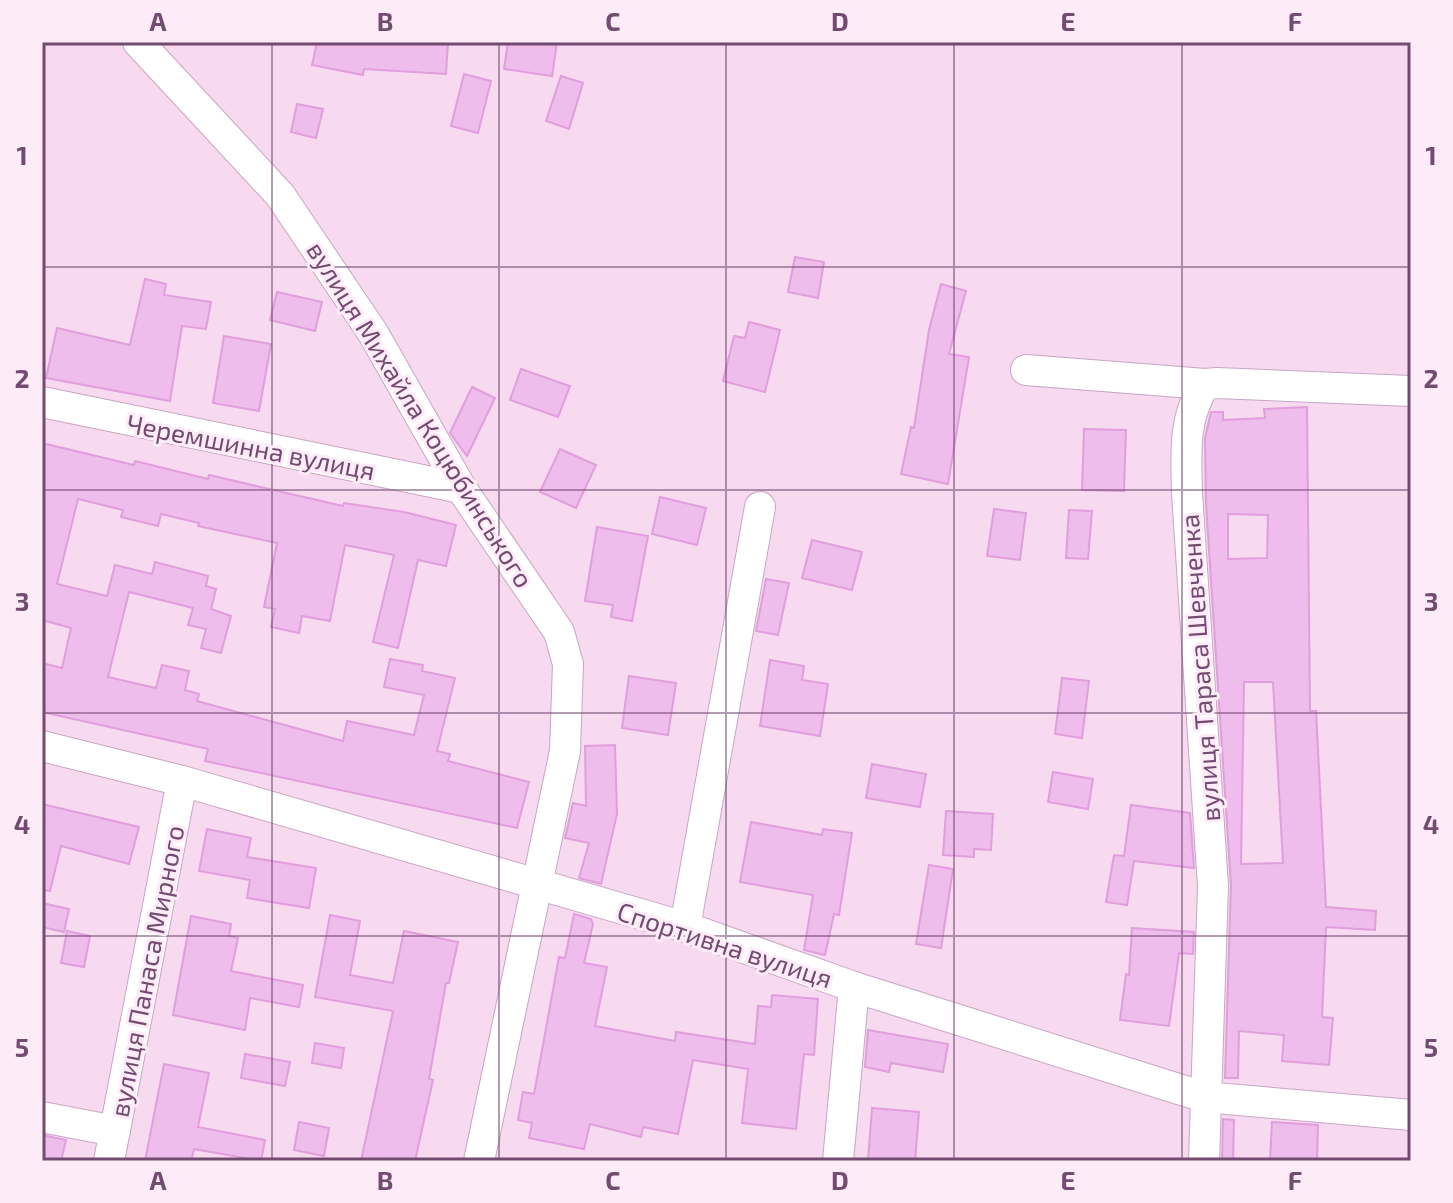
<svg xmlns="http://www.w3.org/2000/svg" width="1453" height="1203" viewBox="0 0 1453 1203" font-family="'Exo 2',sans-serif">
	<style>
		.residential { fill: #f7d9f0 }
		.building { fill: #efbdeb; stroke: #e19edc; stroke-width: 2; fill-rule: evenodd }
		.lines { fill: none; stroke-linecap: round; stroke-linejoin: round }
		.minor-casing { stroke: #c7a6c3; stroke-width: 32 }
		.minor { stroke: #fff; stroke-width: 30 }
		.grid { fill: none; stroke: #734b71; stroke-width: 2; stroke-opacity: 0.55 }
		.labels { text-anchor: middle; dominant-baseline: central; stroke-width: 6; stroke-linejoin: round; paint-order: stroke }
		.street-label { font-size: 26px; fill: #734b71; stroke: #feebf8 }
		.neatline { fill: none; stroke: #734b71; stroke-width: 3 }
		.grid-label { font-size: 26px; text-anchor: middle; font-weight: bold; fill: #734b71 }
	</style>
	<rect width="100%" height="100%" fill="#fbe5f4"/>
	<rect class="residential" x="42" y="42" width="1369" height="1119"/>
	<g class="building">
		<path d="M 317,42 L 448,42 L 446,74 L 364,69 L 363,75 L 312,65 Z"/>
		<path d="M 508,42 L 557,42 L 552,76 L 504,69 Z"/>
		<path d="M 464,74 L 491,81 L 478,133 L 451,126 Z"/>
		<path d="M 561,76 L 583,83 L 569,129 L 546,121 Z"/>
		<path d="M 297,104 L 323,109 L 316,138 L 291,132 Z"/>
		<path d="M 795,257 L 824,262 L 818,298 L 788,292 Z"/>
		<path d="M 145,279 L 166,284 L 164,295 L 211,302 L 206,329 L 182,326 L 170,401 L 46,378 L 57,328 L 130,345 Z"/>
		<path d="M 941,284 L 966,291 L 949,354 L 969,357 L 948,484 L 901,474 L 911,427 L 914,428 L 929,330 Z"/>
		<path d="M 277,292 L 322,302 L 315,331 L 270,320 Z"/>
		<path d="M 749,322 L 780,330 L 765,392 L 723,381 L 734,336 L 745,338 Z"/>
		<path d="M 224,336 L 271,344 L 259,411 L 213,403 Z"/>
		<path d="M 521,369 L 570,386 L 558,417 L 510,400 Z"/>
		<path d="M 472,387 L 495,398 L 467,456 L 450,433 Z"/>
		<path d="M 1307,407 L 1310,711 L 1316,711 L 1326,907 L 1376,911 L 1375,930 L 1326,927 L 1322,1017 L 1333,1018 L 1329,1065 L 1282,1061 L 1284,1035 L 1239,1031 L 1238,1078 L 1225,1078 L 1231,885 L 1206,504 L 1205,438 L 1211,412 L 1223,412 L 1223,420 L 1265,418 L 1264,409 ZM 1228,514 L 1268,515 L 1267,558 L 1228,559 ZM 1244,682 L 1273,682 L 1283,863 L 1241,864 Z"/>
		<path d="M 1084,429 L 1126,430 L 1124,491 L 1082,490 Z"/>
		<path d="M 42,443 L 134,465 L 135,461 L 208,479 L 209,475 L 343,506 L 344,503 L 404,512 L 456,525 L 446,566 L 418,560 L 398,648 L 373,642 L 394,555 L 345,545 L 330,621 L 302,616 L 299,633 L 271,627 L 275,609 L 264,607 L 277,543 L 198,526 L 199,523 L 161,514 L 158,526 L 121,517 L 123,510 L 78,499 L 57,584 L 107,596 L 115,565 L 152,574 L 155,562 L 208,576 L 206,586 L 216,589 L 211,609 L 231,616 L 221,653 L 201,648 L 206,629 L 188,625 L 193,608 L 129,592 L 108,677 L 156,688 L 162,665 L 189,671 L 185,690 L 199,694 L 197,701 L 343,741 L 347,721 L 414,735 L 424,695 L 384,687 L 390,659 L 423,665 L 422,671 L 455,678 L 437,751 L 450,754 L 448,761 L 529,782 L 517,828 L 205,761 L 208,749 L 42,712 L 42,663 L 62,668 L 71,628 L 42,620 Z"/>
		<path d="M 560,449 L 596,465 L 576,508 L 540,492 Z"/>
		<path d="M 660,497 L 706,508 L 697,545 L 652,534 Z"/>
		<path d="M 994,509 L 1026,513 L 1020,560 L 987,556 Z"/>
		<path d="M 1069,510 L 1092,511 L 1088,559 L 1066,558 Z"/>
		<path d="M 597,527 L 648,536 L 632,621 L 611,617 L 613,605 L 585,601 Z"/>
		<path d="M 812,540 L 862,552 L 852,590 L 802,578 Z"/>
		<path d="M 766,579 L 789,583 L 778,635 L 756,631 Z"/>
		<path d="M 770,660 L 804,666 L 802,680 L 828,684 L 820,736 L 760,726 Z"/>
		<path d="M 629,676 L 676,683 L 668,735 L 622,728 Z"/>
		<path d="M 1062,678 L 1089,681 L 1082,738 L 1055,734 Z"/>
		<path d="M 615,745 L 617,814 L 601,884 L 579,878 L 589,843 L 565,838 L 573,803 L 586,806 L 585,746 Z"/>
		<path d="M 872,764 L 926,774 L 920,807 L 866,798 Z"/>
		<path d="M 1053,772 L 1093,779 L 1088,809 L 1048,802 Z"/>
		<path d="M 42,804 L 139,827 L 129,864 L 61,846 L 50,891 L 42,890 Z"/>
		<path d="M 1131,805 L 1190,813 L 1194,868 L 1134,861 L 1127,905 L 1106,902 L 1114,855 L 1124,856 Z"/>
		<path d="M 946,811 L 993,814 L 991,850 L 974,849 L 974,857 L 943,855 Z"/>
		<path d="M 751,822 L 822,835 L 823,829 L 852,833 L 839,915 L 834,914 L 825,955 L 804,950 L 813,895 L 740,882 Z"/>
		<path d="M 207,829 L 251,838 L 247,857 L 316,868 L 309,908 L 247,898 L 250,880 L 199,871 Z"/>
		<path d="M 929,865 L 953,869 L 941,948 L 916,944 Z"/>
		<path d="M 42,903 L 69,909 L 64,932 L 42,927 Z"/>
		<path d="M 574,914 L 591,919 L 593,924 L 584,963 L 607,967 L 595,1026 L 675,1041 L 676,1032 L 755,1044 L 758,1006 L 771,1007 L 772,995 L 818,999 L 814,1055 L 804,1054 L 796,1129 L 742,1123 L 748,1069 L 693,1060 L 678,1134 L 643,1127 L 641,1137 L 590,1124 L 584,1149 L 529,1138 L 532,1123 L 518,1120 L 523,1092 L 534,1094 L 559,957 L 565,958 Z"/>
		<path d="M 330,915 L 360,921 L 350,975 L 393,983 L 404,931 L 458,942 L 449,983 L 446,983 L 429,1079 L 433,1080 L 415,1161 L 361,1161 L 393,1011 L 315,997 Z"/>
		<path d="M 191,916 L 231,924 L 229,936 L 238,938 L 231,971 L 303,985 L 299,1007 L 250,998 L 245,1030 L 173,1015 Z"/>
		<path d="M 1132,928 L 1194,932 L 1193,954 L 1179,953 L 1169,1026 L 1120,1020 L 1126,974 L 1129,975 Z"/>
		<path d="M 67,931 L 90,936 L 84,967 L 61,963 Z"/>
		<path d="M 868,1030 L 948,1044 L 943,1072 L 891,1063 L 889,1072 L 865,1067 Z"/>
		<path d="M 315,1043 L 344,1048 L 341,1068 L 312,1063 Z"/>
		<path d="M 245,1054 L 290,1062 L 285,1086 L 241,1078 Z"/>
		<path d="M 164,1064 L 209,1073 L 198,1127 L 265,1140 L 261,1161 L 194,1149 L 191,1161 L 145,1161 Z"/>
		<path d="M 872,1108 L 919,1112 L 915,1161 L 868,1161 Z"/>
		<path d="M 1223,1119 L 1234,1120 L 1233,1161 L 1222,1161 Z"/>
		<path d="M 299,1122 L 329,1128 L 324,1156 L 294,1150 Z"/>
		<path d="M 1272,1122 L 1318,1125 L 1317,1161 L 1270,1161 Z"/>
		<path d="M 42,1135 L 66,1140 L 61,1161 L 42,1161 Z"/>
	</g>
	<g class="lines">
		<defs>
			<g id="minor">
				<path d="M 138,42 L 280,195 L 373,333 L 461,488 L 559,632 L 568,664 L 565,751 L 479,1161"/>
				<path d="M 1026,370 L 1205,384"/>
				<path d="M 42,402 L 461,488"/>
				<path d="M 42,746 L 182,781 L 685,927 L 854,987 L 1204,1097 L 1411,1115"/>
				<path d="M 685,927 L 760,507"/>
				<path d="M 42,1117 L 115,1131"/>
				<path d="M 109,1161 L 182,781"/>
				<path d="M 838,1161 L 854,987"/>
				<path d="M 1204,1161 L 1213,886 L 1187,493 C 1186,453 1183,418 1205,384 L 1217,383 L 1411,391"/>
			</g>
		</defs>
		<use href="#minor" class="minor-casing"/>
		<use href="#minor" class="minor"/>
	</g>
	<path class="grid" d="M 272,42 L 272,1161M 499,42 L 499,1161M 726,42 L 726,1161M 954,42 L 954,1161M 1182,42 L 1182,1161M 42,267 L 1411,267M 42,490 L 1411,490M 42,713 L 1411,713M 42,936 L 1411,936"/>
	<g class="labels">
		<g class="street-label">
			<text transform="translate(421 414) rotate(58)">вулиця Михайла Коцюбинського</text>
			<text transform="translate(251 446) rotate(11)">Черемшинна вулиця</text>
			<text transform="translate(1199 668) rotate(-94)">вулиця Тараса Шевченка</text>
			<text transform="translate(725 944) rotate(18)">Спортивна вулиця</text>
			<text transform="translate(146 971) rotate(-79)">вулиця Панаса Мирного</text>
		</g>
	</g>
	<rect width="1453" height="1203" fill="none" stroke="#feebf8" stroke-width="88"/>
	<rect x="44" y="44" width="1365" height="1115" class="neatline"/>
	<g class="grid-label">
		<text x="158" y="31">A</text>
		<text x="385" y="31">B</text>
		<text x="613" y="31">C</text>
		<text x="840" y="31">D</text>
		<text x="1068" y="31">E</text>
		<text x="1295" y="31">F</text>
		<text x="22" y="165">1</text>
		<text x="1431" y="165">1</text>
		<text x="22" y="388">2</text>
		<text x="1431" y="388">2</text>
		<text x="22" y="611">3</text>
		<text x="1431" y="611">3</text>
		<text x="22" y="834">4</text>
		<text x="1431" y="834">4</text>
		<text x="22" y="1057">5</text>
		<text x="1431" y="1057">5</text>
		<text x="158" y="1190">A</text>
		<text x="385" y="1190">B</text>
		<text x="613" y="1190">C</text>
		<text x="840" y="1190">D</text>
		<text x="1068" y="1190">E</text>
		<text x="1295" y="1190">F</text>
	</g>
</svg>
